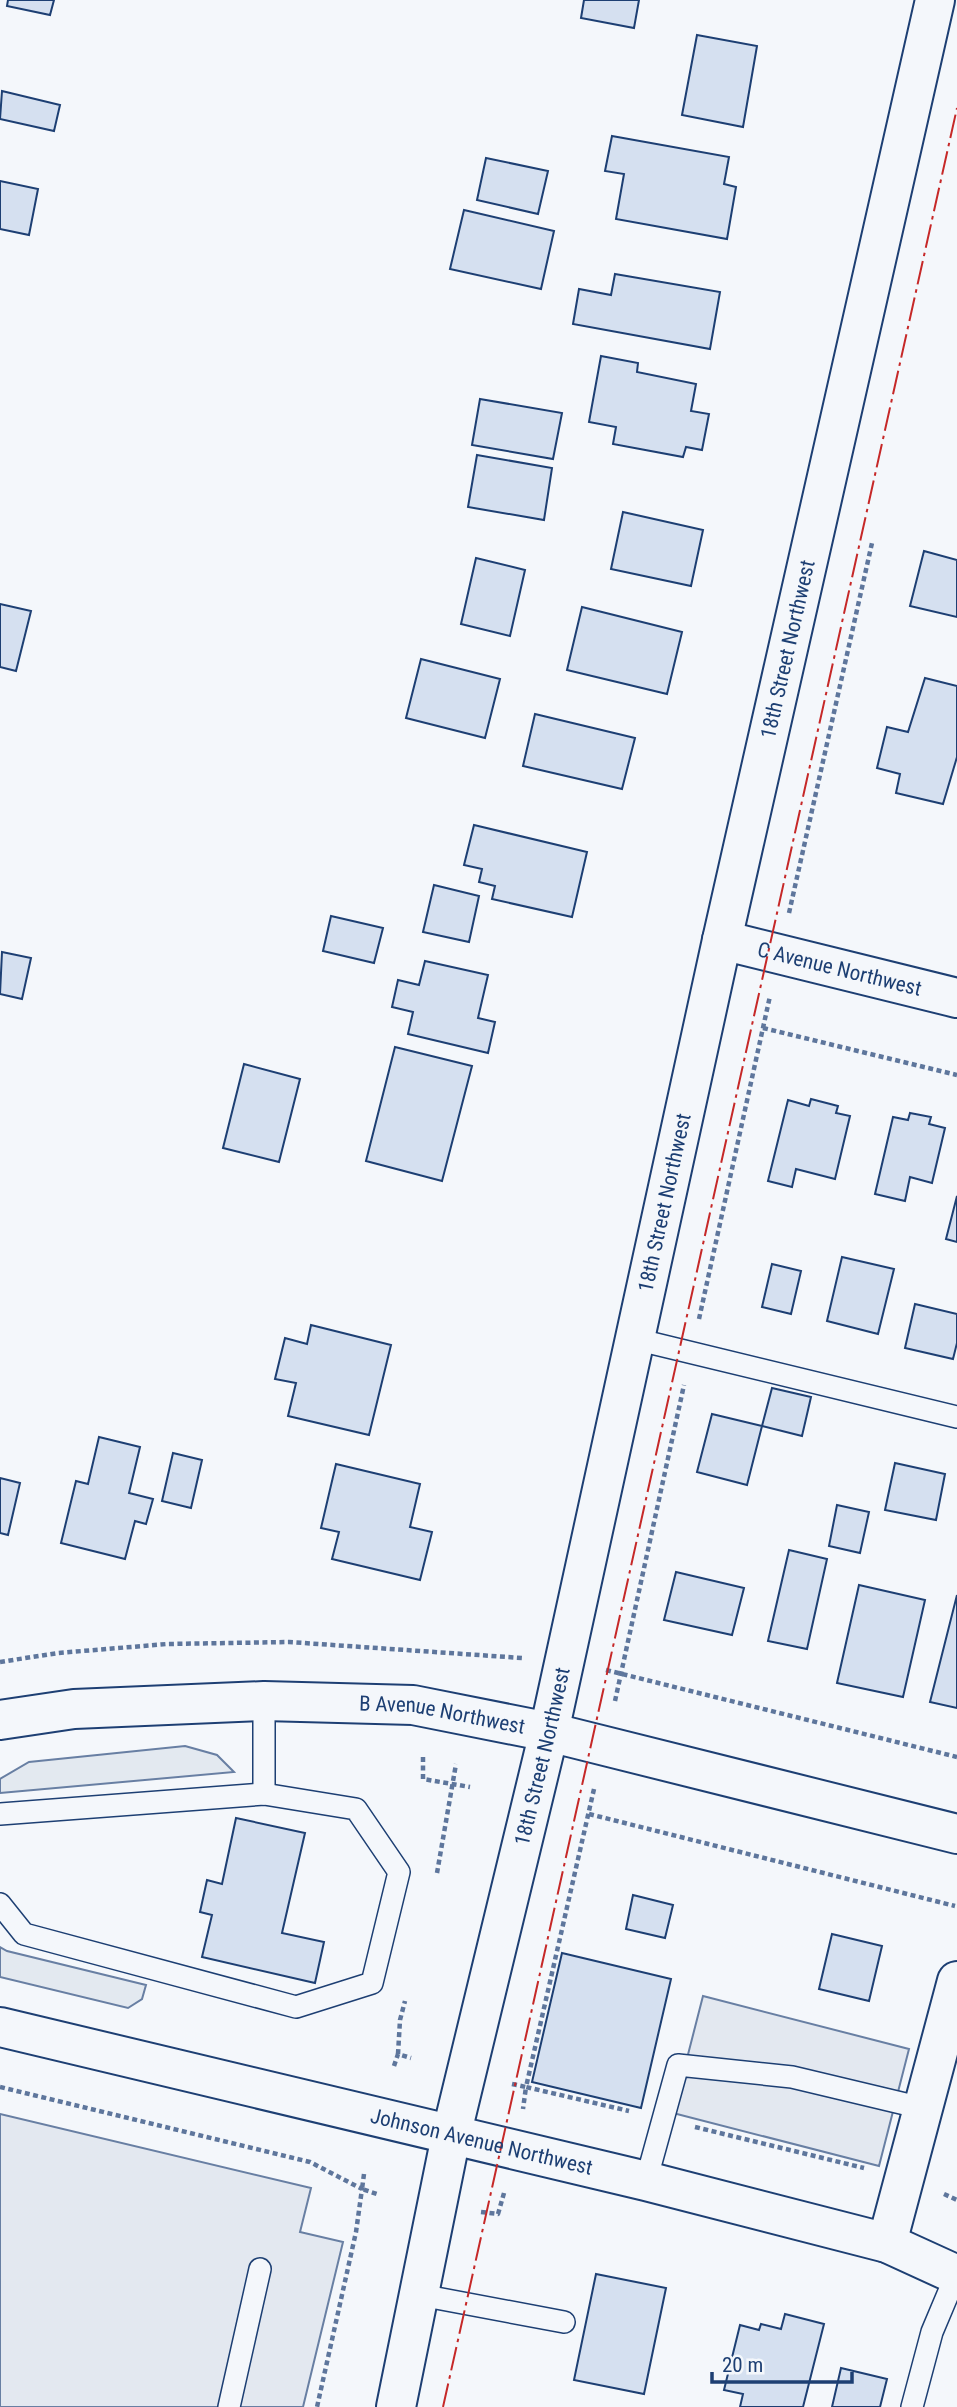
<svg xmlns="http://www.w3.org/2000/svg" width="957" height="2407" viewBox="0 0 957 2407" font-family="'Roboto Condensed',sans-serif">
	<style>
		.green { fill: #e3e9f0; stroke: #687fa3; stroke-width: 2 }
		.parking { fill: #e3e8f0; stroke: #687fa3; stroke-width: 2 }
		.building { fill: #d5e0f0; stroke: #1d3f73; stroke-width: 2 }
		.lines { fill: none; stroke-linecap: round; stroke-linejoin: round }
		.lane-casing { stroke: #1d3f73; stroke-width: 24 }
		.street-casing { stroke: #1d3f73; stroke-width: 42 }
		.secondary-casing { stroke: #1d3f73; stroke-width: 42 }
		.path { stroke: #5e769c; stroke-width: 4.5; stroke-dasharray: 5 3.5; stroke-linecap: butt }
		.lane { stroke: #f4f7fb; stroke-width: 21 }
		.street { stroke: #f4f7fb; stroke-width: 38 }
		.secondary { stroke: #f4f7fb; stroke-width: 38 }
		.power { stroke: #c62828; stroke-width: 2; stroke-dasharray: 24 5 3.5 5; stroke-linecap: butt }
		.labels { text-anchor: middle; dominant-baseline: central; stroke-width: 5; stroke-linejoin: round; paint-order: stroke }
		.street-label { font-size: 21px; fill: #1d3f73; stroke: #f4f7fb }
	</style>
	<rect width="100%" height="100%" fill="#f4f7fb"/>
	<g class="green">
		<path d="M 185,1746 L 217,1755 L 234,1772 L 0,1793 L 0,1779 L 29,1762 Z"/>
		<path d="M 0,1947 L 7,1951 L 146,1985 L 142,1999 L 128,2008 L 0,1977 Z"/>
	</g>
	<g class="parking">
		<path d="M 703,1996 L 909,2049 L 879,2166 L 673,2113 Z"/>
		<path d="M 0,2114 L 311,2188 L 300,2232 L 343,2242 L 303,2407 L 0,2407 Z"/>
	</g>
	<g class="building">
		<path d="M 8,0 L 54,0 L 50,15 L 7,6 Z"/>
		<path d="M 584,0 L 639,0 L 634,28 L 581,18 Z"/>
		<path d="M 697,35 L 757,46 L 743,127 L 682,115 Z"/>
		<path d="M 2,91 L 60,105 L 54,131 L 0,119 Z"/>
		<path d="M 612,136 L 729,157 L 724,184 L 736,187 L 727,239 L 616,219 L 624,174 L 605,171 Z"/>
		<path d="M 486,158 L 548,171 L 538,214 L 477,200 Z"/>
		<path d="M 0,181 L 38,189 L 29,235 L 0,229 Z"/>
		<path d="M 464,210 L 554,231 L 541,289 L 450,269 Z"/>
		<path d="M 615,274 L 720,292 L 710,349 L 573,324 L 579,289 L 611,295 Z"/>
		<path d="M 601,356 L 638,363 L 637,372 L 696,384 L 691,411 L 709,414 L 702,450 L 686,447 L 683,457 L 613,444 L 616,427 L 589,422 Z"/>
		<path d="M 480,399 L 562,413 L 553,459 L 472,445 Z"/>
		<path d="M 477,455 L 552,468 L 544,520 L 468,507 Z"/>
		<path d="M 623,512 L 703,530 L 691,586 L 611,569 Z"/>
		<path d="M 924,551 L 957,560 L 957,617 L 910,606 Z"/>
		<path d="M 476,558 L 525,570 L 510,636 L 461,624 Z"/>
		<path d="M 0,604 L 31,611 L 16,671 L 0,667 Z"/>
		<path d="M 582,607 L 682,632 L 667,694 L 567,670 Z"/>
		<path d="M 421,659 L 500,679 L 485,738 L 406,718 Z"/>
		<path d="M 925,678 L 957,686 L 957,757 L 943,804 L 896,793 L 900,774 L 877,768 L 887,727 L 908,732 Z"/>
		<path d="M 535,714 L 635,738 L 622,789 L 523,766 Z"/>
		<path d="M 474,825 L 587,852 L 572,917 L 492,899 L 495,886 L 479,882 L 482,869 L 464,865 Z"/>
		<path d="M 434,885 L 479,896 L 469,942 L 423,932 Z"/>
		<path d="M 331,916 L 383,928 L 374,963 L 323,951 Z"/>
		<path d="M 2,952 L 31,958 L 22,999 L 0,994 Z"/>
		<path d="M 425,961 L 488,975 L 478,1018 L 495,1022 L 488,1053 L 408,1034 L 413,1012 L 392,1007 L 398,980 L 419,985 Z"/>
		<path d="M 395,1047 L 472,1066 L 442,1181 L 366,1161 Z"/>
		<path d="M 244,1064 L 300,1079 L 279,1162 L 223,1148 Z"/>
		<path d="M 811,1099 L 838,1106 L 836,1113 L 850,1116 L 835,1179 L 796,1169 L 792,1187 L 768,1181 L 788,1100 L 809,1106 Z"/>
		<path d="M 910,1113 L 931,1117 L 929,1124 L 945,1128 L 932,1183 L 910,1177 L 905,1201 L 875,1194 L 893,1117 L 908,1120 Z"/>
		<path d="M 957,1196 L 957,1242 L 946,1239 Z"/>
		<path d="M 842,1257 L 894,1269 L 878,1334 L 827,1321 Z"/>
		<path d="M 772,1264 L 801,1271 L 791,1314 L 762,1307 Z"/>
		<path d="M 915,1304 L 957,1314 L 957,1343 L 953,1359 L 905,1348 Z"/>
		<path d="M 311,1325 L 391,1345 L 369,1435 L 288,1416 L 296,1383 L 275,1379 L 285,1338 L 307,1344 Z"/>
		<path d="M 772,1388 L 811,1397 L 802,1436 L 762,1426 Z"/>
		<path d="M 712,1414 L 762,1426 L 747,1485 L 697,1472 Z"/>
		<path d="M 99,1437 L 140,1447 L 129,1493 L 153,1499 L 146,1524 L 135,1521 L 125,1559 L 61,1543 L 76,1481 L 88,1484 Z"/>
		<path d="M 173,1453 L 202,1460 L 191,1508 L 162,1501 Z"/>
		<path d="M 895,1463 L 945,1474 L 936,1520 L 885,1510 Z"/>
		<path d="M 336,1464 L 420,1484 L 410,1527 L 432,1532 L 420,1580 L 332,1559 L 339,1532 L 321,1528 Z"/>
		<path d="M 0,1478 L 20,1483 L 8,1535 L 0,1533 Z"/>
		<path d="M 837,1505 L 869,1512 L 860,1553 L 829,1546 Z"/>
		<path d="M 789,1550 L 827,1559 L 807,1649 L 768,1641 Z"/>
		<path d="M 676,1572 L 744,1588 L 732,1635 L 664,1620 Z"/>
		<path d="M 859,1585 L 925,1600 L 903,1697 L 837,1683 Z"/>
		<path d="M 957,1595 L 957,1708 L 930,1702 Z"/>
		<path d="M 236,1818 L 305,1833 L 282,1933 L 324,1942 L 315,1983 L 202,1957 L 212,1915 L 200,1912 L 207,1880 L 222,1884 Z"/>
		<path d="M 633,1895 L 673,1905 L 665,1938 L 626,1929 Z"/>
		<path d="M 832,1934 L 882,1946 L 869,2001 L 819,1989 Z"/>
		<path d="M 562,1953 L 671,1979 L 641,2108 L 532,2082 Z"/>
		<path d="M 596,2274 L 666,2288 L 644,2394 L 574,2380 Z"/>
		<path d="M 785,2314 L 824,2324 L 803,2407 L 740,2407 L 743,2394 L 724,2390 L 740,2325 L 759,2330 L 761,2324 L 781,2329 Z"/>
		<path d="M 841,2368 L 887,2379 L 880,2407 L 832,2407 Z"/>
	</g>
	<g class="lines">
		<defs>
			<g id="lane">
				<path d="M 635,1339 L 957,1417"/>
				<path d="M 264,1701 L 264,1794"/>
				<path d="M 0,1814 L 264,1794 L 356,1809 L 399,1872 L 372,1983 L 296,2007 L 24,1934 L 0,1904"/>
				<path d="M 646,2181 L 678,2065 L 792,2077 L 922,2108"/>
				<path d="M 420,2295 L 564,2322"/>
				<path d="M 229,2407 L 260,2269"/>
				<path d="M 912,2407 L 932,2332 L 956,2275"/>
			</g>
			<g id="street">
				<path id="s1" d="M 722,940 L 957,998"/>
				<path id="s2" d="M 0,1720 L 74,1709 L 264,1701 L 413,1705 L 549,1732 L 957,1834"/>
				<path d="M 887,2243 L 957,1981"/>
			</g>
			<g id="secondary">
				<path id="s3" d="M 0,2027 L 646,2181 L 887,2243 L 957,2275"/>
				<path id="s4" d="M 396,2407 L 451,2136 L 549,1732 L 722,940 L 935,0"/>
			</g>
		</defs>
		<use href="#lane" class="lane-casing"/>
		<use href="#street" class="street-casing"/>
		<use href="#secondary" class="secondary-casing"/>
		<g class="path">
			<path d="M 789,913 L 872,543"/>
			<path d="M 763,1028 L 957,1075"/>
			<path d="M 699,1319 L 770,996"/>
			<path d="M 0,1662 L 58,1653 L 167,1644 L 289,1642 L 522,1658"/>
			<path d="M 606,1670 L 957,1757"/>
			<path d="M 615,1701 L 684,1385"/>
			<path d="M 423,1757 L 423,1779 L 470,1787"/>
			<path d="M 594,1789 L 526,2087 L 629,2111"/>
			<path d="M 589,1814 L 955,1906"/>
			<path d="M 437,1873 L 456,1764"/>
			<path d="M 398,2054 L 400,2020 L 405,2001"/>
			<path d="M 394,2066 L 398,2054 L 411,2058"/>
			<path d="M 512,2084 L 526,2087 L 523,2109"/>
			<path d="M 0,2087 L 310,2162 L 362,2189 L 356,2232 L 317,2407"/>
			<path d="M 695,2127 L 864,2168"/>
			<path d="M 364,2174 L 362,2189 L 377,2194"/>
			<path d="M 944,2194 L 957,2200"/>
			<path d="M 481,2212 L 498,2214 L 504,2193"/>
		</g>
		<use href="#lane" class="lane"/>
		<use href="#street" class="street"/>
		<use href="#secondary" class="secondary"/>
		<path class="power" d="M 443,2407 L 957,108"/>
	</g>
	<g class="labels">
		<g class="street-label">
			<text stroke="none"><textPath href="#s4" startOffset="1801">18th Street Northwest</textPath></text>
			<text stroke="none"><textPath href="#s1" startOffset="121">C Avenue Northwest</textPath></text>
			<text stroke="none"><textPath href="#s4" startOffset="1234">18th Street Northwest</textPath></text>
			<text stroke="none"><textPath href="#s2" startOffset="444">B Avenue Northwest</textPath></text>
			<text stroke="none"><textPath href="#s4" startOffset="667">18th Street Northwest</textPath></text>
			<text stroke="none"><textPath href="#s3" startOffset="495">Johnson Avenue Northwest</textPath></text>
		</g>
	</g>
	<path d="M712 2372v10h140v-10" fill="none" stroke="#1d3f73" stroke-width="3.5"/>
	<text x="722" y="2372" font-size="21" fill="#1d3f73" stroke="#f4f7fb" stroke-width="5" paint-order="stroke">20 m</text>
</svg>
